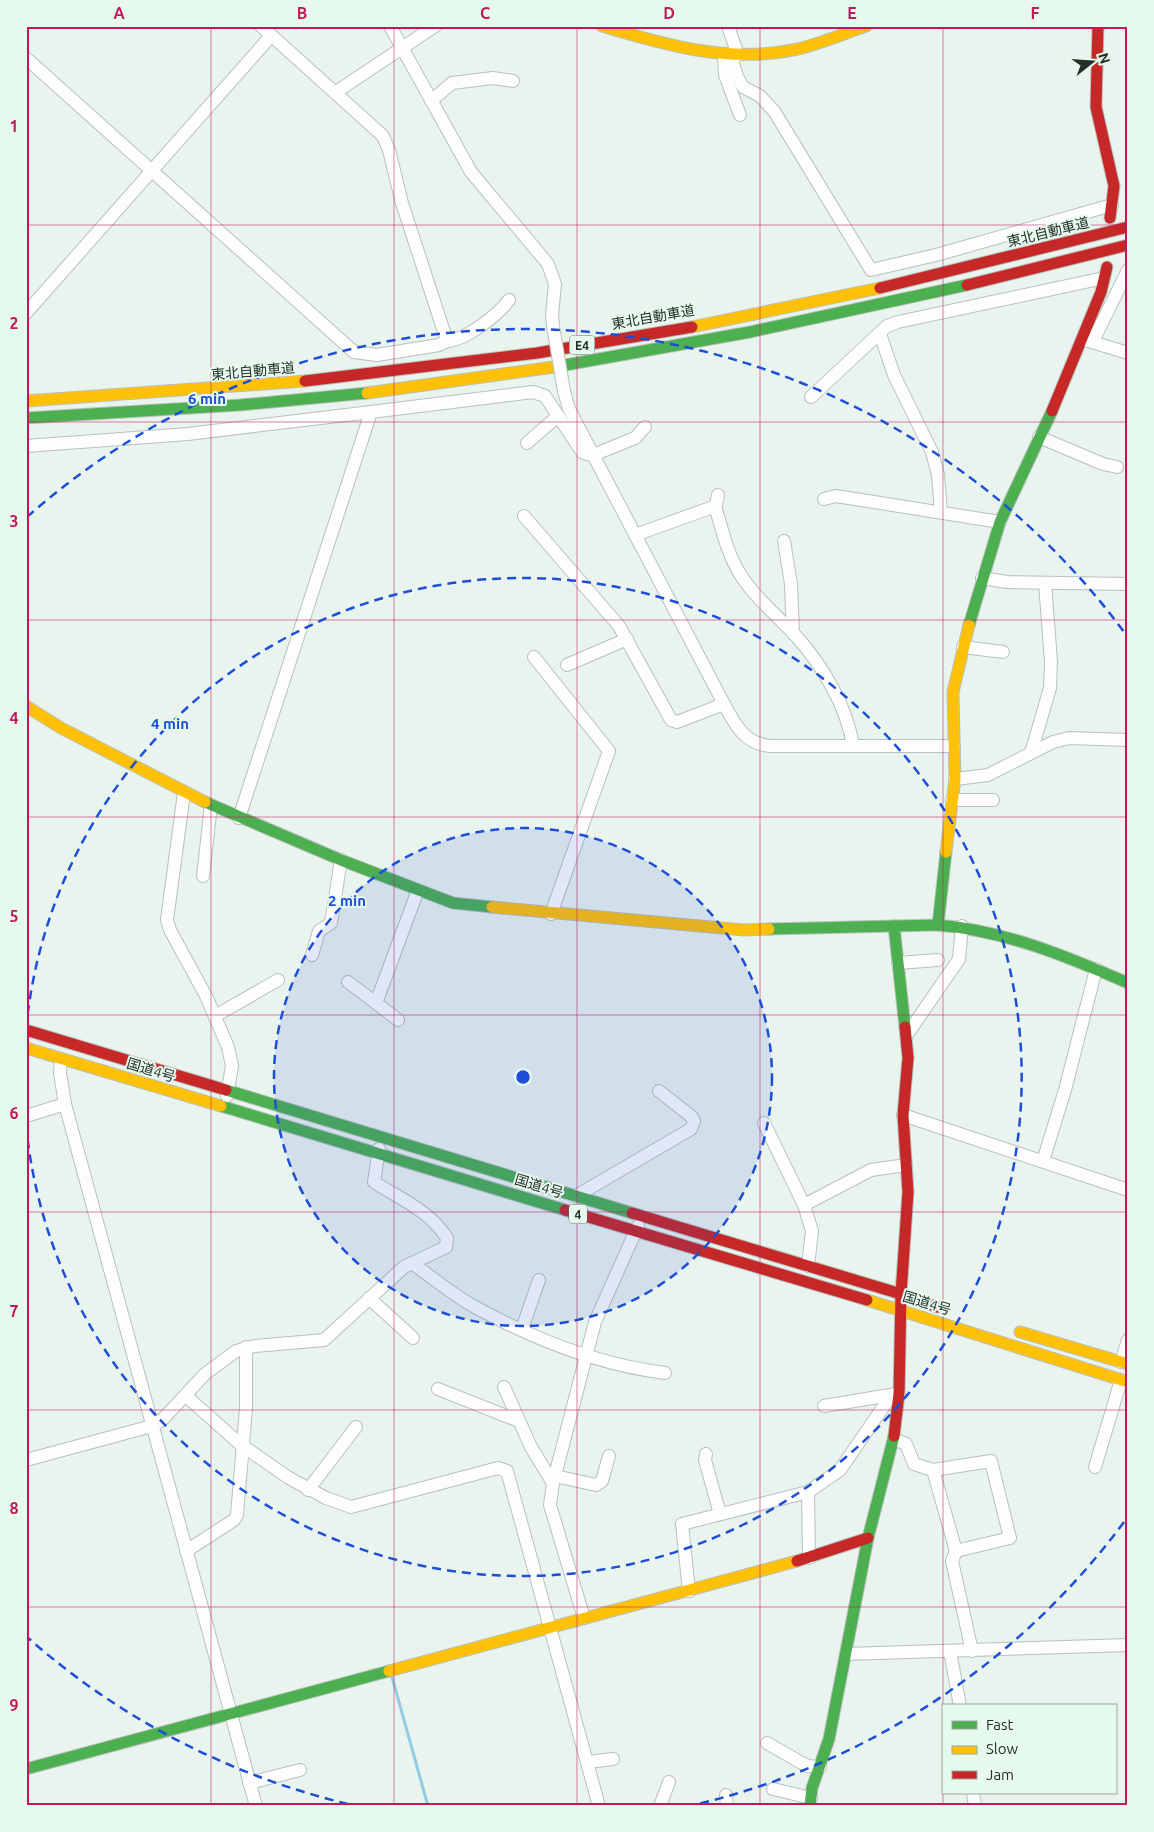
<svg xmlns="http://www.w3.org/2000/svg" width="1154" height="1832" viewBox="0 0 1154 1832" font-family="Ubuntu,'Noto Sans JP',sans-serif">
	<style>
		.lines { fill: none; stroke-linecap: round; stroke-linejoin: round }
		.stream { stroke: #91cce1; stroke-width: 3 }
		.street-casing { stroke: #b9c1bc; stroke-width: 14 }
		.fast-casing { stroke: #b9c1bc; stroke-width: 13 }
		.slow-casing { stroke: #b9c1bc; stroke-width: 13 }
		.jam-casing { stroke: #b9c1bc; stroke-width: 13 }
		.street { stroke: #fcfdfc; stroke-width: 12 }
		.fast { stroke: #4caf50; stroke-width: 11 }
		.slow { stroke: #ffc107; stroke-width: 11 }
		.jam { stroke: #c62828; stroke-width: 11 }
		.street-bridge-casing { stroke: #b9c1bc; stroke-width: 14; stroke-linecap: butt }
		.street-bridge { stroke: #fcfdfc; stroke-width: 12 }
		.grid { fill: none; stroke: #c2185b; stroke-width: 1; stroke-opacity: 0.55 }
		.ring { fill: none; stroke: #1d4ed8; stroke-width: 2.5; stroke-dasharray: 9 6 }
		.labels { text-anchor: middle; dominant-baseline: central; stroke-width: 4; stroke-linejoin: round; paint-order: stroke }
		.shield { fill: #e5f9ed; stroke: #5f6b64; stroke-width: 1 }
		.shield-label { font-size: 12px; font-weight: bold; fill: #262e29 }
		.street-label { font-size: 14px; fill: #262e29; stroke: #e5f9ed }
		.centre { fill: #1d4ed8; stroke: #e5f9ed; stroke-width: 2.5 }
		.ring-label { font-size: 15px; text-anchor: middle; font-weight: bold; fill: #1d4ed8; stroke: #e5f9ed; stroke-width: 4; stroke-linejoin: round; paint-order: stroke }
		.neatline { fill: none; stroke: #c2185b; stroke-width: 2 }
		.grid-label { font-size: 16px; text-anchor: middle; font-weight: bold; fill: #c2185b }
	</style>
	<rect width="100%" height="100%" fill="#eaf4ee"/>
	<g class="lines">
		<path class="stream" d="M 392,1677 L 428,1806"/>
		<defs>
			<g id="street">
				<path d="M 390,26 L 471,172 L 548,264 L 555,284 L 552,315 L 553,326"/>
				<path d="M 728,26 L 738,55"/>
				<path d="M 724,54 L 725,75 L 740,115"/>
				<path d="M 730,55 L 737,76 L 743,87 L 760,96 L 774,111 L 871,270 L 936,255 L 1112,205"/>
				<path d="M 26,58 L 354,352 L 377,355 L 439,345 L 447,341 L 402,203 L 389,150 L 383,136 L 261,26"/>
				<path d="M 336,92 L 435,26"/>
				<path d="M 431,101 L 452,83 L 493,78 L 513,81"/>
				<path d="M 26,313 L 270,37"/>
				<path d="M 880,334 L 894,375 L 932,452 L 938,475 L 941,512"/>
				<path d="M 1085,340 L 1128,353"/>
				<path d="M 447,341 C 466,340 498,315 509,300"/>
				<path d="M 1093,341 L 1128,270"/>
				<path d="M 564,391 L 569,409 L 724,704 C 735,725 745,744 770,746 L 954,746"/>
				<path d="M 811,397 L 887,326 L 898,322 L 1104,278"/>
				<path d="M 1039,437 L 1103,464 L 1117,467"/>
				<path d="M 527,443 L 558,416"/>
				<path d="M 26,446 L 188,434 L 371,412"/>
				<path d="M 824,499 L 836,496 L 1000,522"/>
				<path d="M 715,506 C 722,529 727,553 740,574 C 754,597 777,615 796,636 C 822,665 847,706 853,746"/>
				<path d="M 524,516 L 619,626 L 671,720 L 677,722 L 724,704"/>
				<path d="M 635,535 L 713,507 L 716,505 L 718,495"/>
				<path d="M 784,541 L 791,584 L 793,633"/>
				<path d="M 982,578 L 1007,582 L 1128,584"/>
				<path d="M 963,647 L 1003,652"/>
				<path d="M 534,657 L 609,751 L 551,914"/>
				<path d="M 567,665 L 627,639"/>
				<path d="M 1031,753 L 1050,688 L 1051,662 L 1045,583"/>
				<path d="M 955,779 L 988,775 L 1053,742 L 1069,738 L 1128,740"/>
				<path d="M 184,793 L 167,920 L 170,930 L 206,996 L 228,1047 L 232,1066 L 227,1096"/>
				<path d="M 952,800 L 993,800"/>
				<path d="M 239,818 L 371,412 L 533,392 L 545,396 L 582,452 L 587,454 L 593,455 L 635,438 L 645,427"/>
				<path d="M 203,876 L 211,805"/>
				<path d="M 312,955 L 319,931 L 331,923 L 341,860"/>
				<path d="M 898,963 L 938,960"/>
				<path d="M 348,982 L 376,1003"/>
				<path d="M 215,1016 L 278,980"/>
				<path d="M 398,1020 L 376,1003 L 418,890"/>
				<path d="M 906,1036 L 959,959 L 962,926"/>
				<path d="M 61,1059 L 60,1073 L 65,1104 L 256,1806"/>
				<path d="M 903,1115 L 1128,1190"/>
				<path d="M 26,1116 L 65,1104"/>
				<path d="M 764,1123 L 804,1205 L 812,1231 L 808,1266"/>
				<path d="M 1043,1161 L 1065,1090 L 1096,969"/>
				<path d="M 576,1196 L 691,1129 L 694,1121 L 692,1117 L 659,1091"/>
				<path d="M 804,1205 L 871,1170 L 906,1165"/>
				<path d="M 412,1263 C 433,1278 453,1295 475,1307 C 532,1338 600,1365 665,1373"/>
				<path d="M 369,1298 L 413,1338"/>
				<path d="M 522,1329 L 539,1280"/>
				<path d="M 1121,1362 L 1128,1340"/>
				<path d="M 504,1387 L 531,1447 L 553,1483"/>
				<path d="M 438,1389 L 519,1421"/>
				<path d="M 186,1396 L 240,1444 L 289,1478 L 326,1498 L 351,1507 L 498,1468 L 507,1471 L 599,1806"/>
				<path d="M 824,1406 L 896,1394"/>
				<path d="M 894,1439 L 906,1444 L 914,1464 L 933,1470 L 991,1461 L 1010,1538 L 956,1551 L 933,1470"/>
				<path d="M 706,1454 L 705,1460 L 720,1514"/>
				<path d="M 26,1460 L 152,1426 L 163,1419 L 205,1374 L 236,1351 L 255,1346 L 324,1340 L 404,1267 L 446,1247 L 447,1238 C 429,1210 400,1199 374,1182 L 379,1149"/>
				<path d="M 1095,1467 L 1121,1380"/>
				<path d="M 555,1476 L 596,1485 L 602,1481 L 609,1456"/>
				<path d="M 308,1490 L 356,1427"/>
				<path d="M 808,1492 L 809,1558"/>
				<path d="M 186,1551 L 234,1520 L 237,1515 L 246,1408 L 246,1347"/>
				<path d="M 956,1551 L 952,1561 L 972,1651"/>
				<path d="M 689,1591 L 682,1524 L 808,1492 L 840,1470 L 888,1400 L 899,1394"/>
				<path d="M 584,1618 L 550,1505 L 553,1483 L 595,1322 L 638,1226"/>
				<path d="M 950,1651 L 960,1706"/>
				<path d="M 846,1654 L 1128,1645"/>
				<path d="M 767,1743 L 807,1766 L 820,1767"/>
				<path d="M 588,1762 L 613,1759"/>
				<path d="M 249,1783 L 300,1770"/>
				<path d="M 773,1789 L 811,1798"/>
				<path d="M 973,1793 L 975,1806"/>
				<path d="M 726,1795 L 727,1806"/>
				<path d="M 660,1806 L 669,1782"/>
			</g>
			<g id="fast">
				<path d="M 554,367 L 750,332 L 967,285"/>
				<path d="M 26,418 L 240,405 L 367,393"/>
				<path d="M 969,625 L 1000,522 L 1052,411"/>
				<path d="M 205,802 L 341,860 L 453,903 L 492,907"/>
				<path d="M 938,925 C 1006,931 1066,956 1128,983"/>
				<path d="M 769,929 L 894,926"/>
				<path d="M 905,1027 L 894,926 L 938,925 L 946,852"/>
				<path d="M 226,1090 L 632,1213"/>
				<path d="M 221,1106 L 565,1210"/>
				<path d="M 26,1769 L 389,1671"/>
				<path d="M 810,1806 L 812,1788 L 829,1739 L 868,1538 L 894,1436"/>
			</g>
			<g id="slow">
				<path d="M 602,26 C 665,45 727,63 793,50 C 818,45 842,34 866,26"/>
				<path d="M 692,327 L 880,288"/>
				<path d="M 367,393 L 554,367"/>
				<path d="M 26,401 L 305,381"/>
				<path d="M 26,706 L 61,728 L 205,802"/>
				<path d="M 946,852 L 955,779 L 953,692 L 969,625"/>
				<path d="M 492,907 L 744,930 L 769,929"/>
				<path d="M 26,1048 L 221,1106"/>
				<path d="M 867,1300 L 1128,1382"/>
				<path d="M 1020,1332 L 1128,1364"/>
				<path d="M 389,1671 L 797,1561"/>
			</g>
			<g id="jam">
				<path d="M 1098,26 L 1096,107 L 1114,186 L 1110,218"/>
				<path d="M 967,285 L 1128,245"/>
				<path d="M 880,288 L 1128,227"/>
				<path d="M 305,381 L 537,353 L 692,327"/>
				<path d="M 1052,411 L 1101,292 L 1107,267"/>
				<path d="M 26,1030 L 226,1090"/>
				<path d="M 565,1210 L 867,1300"/>
				<path d="M 632,1213 L 901,1294 L 937,1307"/>
				<path d="M 894,1436 L 899,1394 L 901,1294 L 908,1192 L 903,1115 L 908,1058 L 905,1027"/>
				<path d="M 797,1561 L 868,1538"/>
			</g>
		</defs>
		<use href="#street" class="street-casing"/>
		<use href="#fast" class="fast-casing"/>
		<use href="#slow" class="slow-casing"/>
		<use href="#jam" class="jam-casing"/>
		<use href="#street" class="street"/>
		<use href="#fast" class="fast"/>
		<use href="#slow" class="slow"/>
		<use href="#jam" class="jam"/>
		<defs>
			<path id="street-bridge" d="M 553,326 L 564,391"/>
		</defs>
		<use href="#street-bridge" class="street-bridge-casing"/>
		<use href="#street-bridge" class="street-bridge"/>
	</g>
	<path class="grid" d="M 211,26 L 211,1806M 394,26 L 394,1806M 577,26 L 577,1806M 760,26 L 760,1806M 943,26 L 943,1706M 26,225 L 1128,225M 26,422 L 1128,422M 26,620 L 1128,620M 26,817 L 1128,817M 26,1015 L 1128,1015M 26,1212 L 1128,1212M 26,1410 L 1128,1410M 26,1607 L 1128,1607M 943,1793 L 943,1806"/>
	<circle cx="523" cy="1077" r="249" fill="#1d4ed8" fill-opacity=".12"/>
	<g class="ring">
		<circle cx="523" cy="1077" r="249"/>
		<path d="M26 1029A499 499 0 1 1 26 1125"/>
		<path d="M1124 1522A748 748 0 0 1 698 1804M348 1804A748 748 0 0 1 27 1637M27 517A748 748 0 0 1 1124 632"/>
	</g>
	<g class="labels">
		<g class="shield">
			<rect x="569.5" y="335.5" width="25" height="19" rx="4"/>
			<rect x="569" y="1204.5" width="18" height="19" rx="4"/>
		</g>
		<g class="shield-label">
			<text x="582" y="345">E4</text>
			<text x="578" y="1214">4</text>
		</g>
		<g class="street-label">
			<text transform="translate(1048 232) rotate(-14)">東北自動車道</text>
			<text transform="translate(653 317) rotate(-10)">東北自動車道</text>
			<text transform="translate(253 371) rotate(-5)">東北自動車道</text>
			<text transform="translate(151 1070) rotate(17)">国道4号</text>
			<text transform="translate(539 1186) rotate(17)">国道4号</text>
			<text transform="translate(927 1303) rotate(17)">国道4号</text>
		</g>
	</g>
	<circle cx="523" cy="1077" r="8" class="centre"/>
	<g class="ring-label">
		<text x="207" y="404">6 min</text>
		<text x="170" y="729">4 min</text>
		<text x="347" y="906">2 min</text>
	</g>
	<rect width="1154" height="1832" fill="none" stroke="#e5f9ed" stroke-width="55"/>
	<rect x="942" y="1704" width="175" height="90" fill="#e5f9ed" stroke="#99a89f"/>
	<rect x="952" y="1721" width="25" height="8" fill="#4caf50" stroke="#99a89f"/>
	<text x="986" y="1730" font-size="15" fill="#262e29">Fast</text>
	<rect x="952" y="1746" width="25" height="8" fill="#ffc107" stroke="#99a89f"/>
	<text x="986" y="1754" font-size="15" fill="#262e29">Slow</text>
	<rect x="952" y="1771" width="25" height="8" fill="#c62828" stroke="#99a89f"/>
	<text x="986" y="1780" font-size="15" fill="#262e29">Jam</text>
	<g transform="translate(1092 62) rotate(73)" stroke="#e5f9ed" stroke-width="4" paint-order="stroke">
	<path d="M0-4L9 19L0 12L-9 19Z" fill="#262e29"/>
	<text y="-8" font-size="14" font-weight="bold" text-anchor="middle" fill="#262e29">N</text>
	</g>
	<rect x="28" y="28" width="1098" height="1776" class="neatline"/>
	<g class="grid-label">
		<text x="119" y="19">A</text>
		<text x="302" y="19">B</text>
		<text x="485" y="19">C</text>
		<text x="669" y="19">D</text>
		<text x="852" y="19">E</text>
		<text x="1035" y="19">F</text>
		<text x="14" y="132">1</text>
		<text x="14" y="329">2</text>
		<text x="14" y="527">3</text>
		<text x="14" y="724">4</text>
		<text x="14" y="922">5</text>
		<text x="14" y="1119">6</text>
		<text x="14" y="1317">7</text>
		<text x="14" y="1514">8</text>
		<text x="14" y="1711">9</text>
	</g>
</svg>
